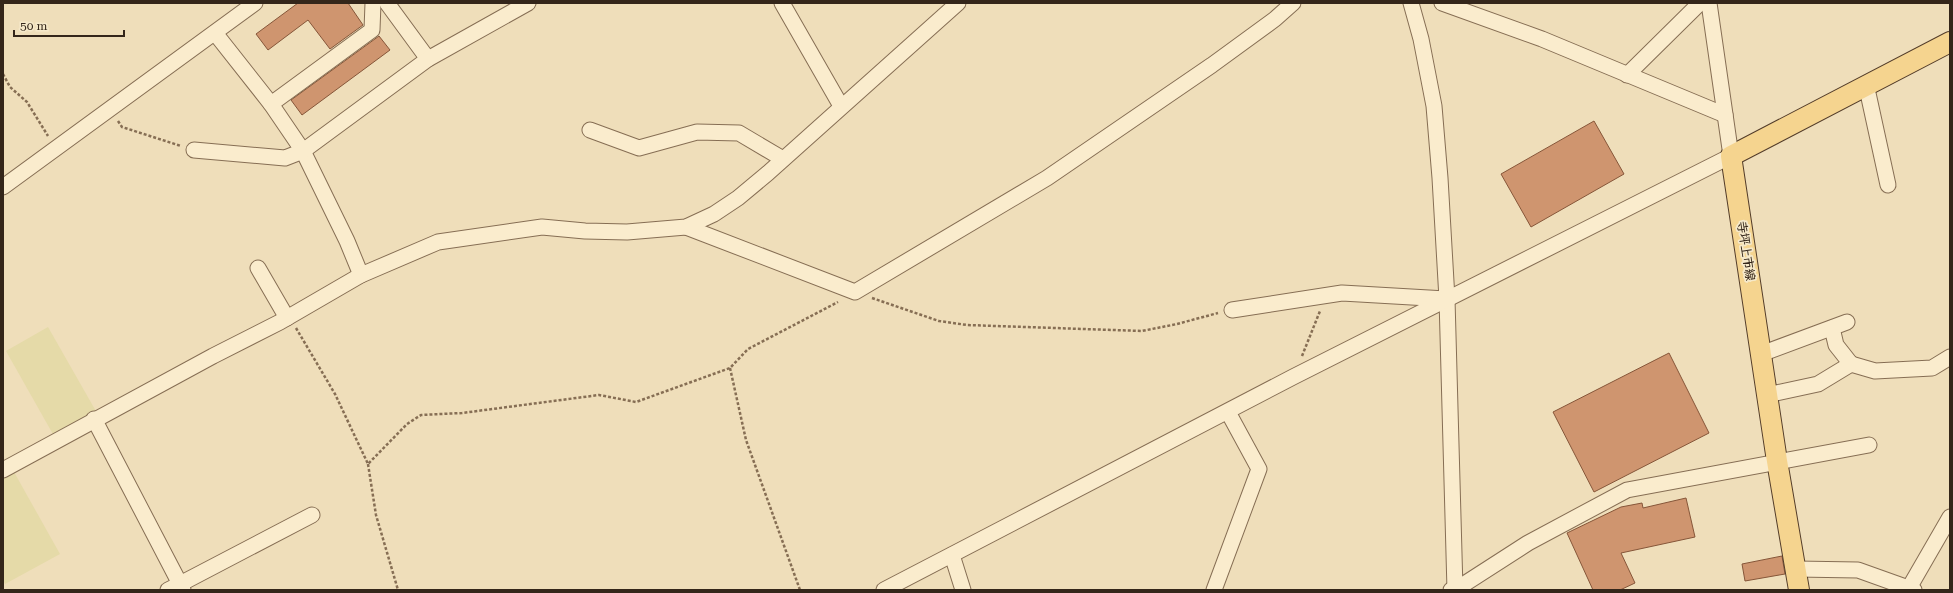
<svg xmlns="http://www.w3.org/2000/svg" width="1953" height="593" viewBox="0 0 1953 593" font-family="'Roboto Serif','Noto Sans JP',serif">
	<style>
		.farmland { fill: #e5daa8 }
		.building { fill: #cf956f; stroke: #865639 }
		.lines { fill: none; stroke-linecap: round; stroke-linejoin: round }
		.minor-casing { stroke: #866e54; stroke-width: 17 }
		.major-casing { stroke: #533c29; stroke-width: 22 }
		.path { stroke: #866e54; stroke-width: 2.5; stroke-dasharray: 3 2; stroke-linecap: butt }
		.minor { stroke: #faeccd; stroke-width: 15 }
		.major { stroke: #f5d48f; stroke-width: 20 }
		.labels { text-anchor: middle; dominant-baseline: central; stroke-width: 3.5; stroke-linejoin: round; paint-order: stroke }
		.street-label { font-size: 12px; fill: #34261a; stroke: #f6e9ca }
	</style>
	<rect width="100%" height="100%" fill="#efdeba"/>
	<g class="farmland">
		<path d="M 48,327 L 97,413 L 54,436 L 6,351 Z"/>
		<path d="M 14,472 L 60,554 L 5,584 L 3,580 L 3,479 Z"/>
	</g>
	<g class="building">
		<path d="M 298,3 L 348,3 L 363,25 L 330,49 L 308,20 L 268,50 L 256,34 Z"/>
		<path d="M 379,36 L 390,50 L 302,115 L 291,100 Z"/>
		<path d="M 1594,121 L 1624,174 L 1531,227 L 1501,174 Z"/>
		<path d="M 1669,353 L 1709,433 L 1594,492 L 1553,412 Z"/>
		<path d="M 1686,498 L 1695,537 L 1621,553 L 1635,583 L 1620,590 L 1593,590 L 1567,533 L 1621,507 L 1642,503 L 1643,508 Z"/>
		<path d="M 1782,556 L 1785,574 L 1745,581 L 1742,564 Z"/>
	</g>
	<g class="lines">
		<defs>
			<g id="minor">
				<path d="M 387,3 L 428,59"/>
				<path d="M 782,3 L 841,106"/>
				<path d="M 1411,3 L 1421,39 L 1434,106 L 1440,178 L 1447,299 L 1455,590"/>
				<path d="M 1442,3 L 1542,39 L 1725,115"/>
				<path d="M 215,33 L 271,104 L 303,151 L 347,241 L 361,275"/>
				<path d="M 1627,75 L 1700,3"/>
				<path d="M 1866,84 L 1888,185"/>
				<path d="M 271,104 L 372,30 L 373,3"/>
				<path d="M 590,130 L 639,148 L 697,132 L 739,133 L 783,159"/>
				<path d="M 194,150 L 285,158 L 303,151 L 428,59 L 528,3"/>
				<path d="M 3,187 L 255,3"/>
				<path d="M 686,227 L 855,292 L 1047,178 L 1212,65 L 1275,19 L 1293,3"/>
				<path d="M 258,268 L 287,318"/>
				<path d="M 1232,310 L 1342,293 L 1446,299"/>
				<path d="M 1761,354 L 1847,322"/>
				<path d="M 1851,364 L 1875,371 L 1932,368 L 1950,357"/>
				<path d="M 1767,395 L 1818,384 L 1851,364 L 1836,345 L 1832,328"/>
				<path d="M 94,419 L 180,584 L 168,590"/>
				<path d="M 3,470 L 213,356 L 280,322 L 361,275 L 438,242 L 542,227 L 585,231 L 627,232 L 686,227 L 714,214 L 738,198 L 768,173 L 958,3"/>
				<path d="M 952,555 L 963,590"/>
				<path d="M 1796,569 L 1858,570 L 1914,590"/>
				<path d="M 1909,588 L 1950,517"/>
				<path d="M 183,590 L 180,584 L 312,515"/>
				<path d="M 884,590 L 1293,377 L 1731,156 L 1709,3"/>
				<path d="M 1214,590 L 1259,469 L 1228,412"/>
				<path d="M 1451,590 L 1455,590 L 1528,543 L 1627,490 L 1869,445"/>
			</g>
			<path id="major" d="M 1799,590 L 1777,461 L 1731,156 L 1950,42"/>
		</defs>
		<use href="#minor" class="minor-casing"/>
		<use href="#major" class="major-casing"/>
		<g class="path">
			<path d="M 3,74 L 10,87 L 27,102 L 48,136"/>
			<path d="M 118,121 L 122,127 L 181,146"/>
			<path d="M 872,298 L 939,321 L 967,325 L 1142,331 L 1177,324 L 1218,313"/>
			<path d="M 296,328 L 335,394 L 368,464 L 407,424 L 421,415 L 462,413 L 599,395 L 636,402 L 730,368 L 748,349 L 838,302"/>
			<path d="M 1302,356 L 1320,311"/>
			<path d="M 730,368 L 746,440 L 800,590"/>
			<path d="M 368,464 L 376,515 L 398,590"/>
		</g>
		<use href="#minor" class="minor"/>
		<use href="#major" class="major"/>
	</g>
	<g class="labels">
		<g class="street-label">
			<text transform="translate(1746 251) rotate(81)">寺坪上市線</text>
		</g>
	</g>
	<rect width="1953" height="593" fill="none" stroke="#34261a" stroke-width="8"/>
	<path d="M14 30v6h110v-6" fill="none" stroke="#34261a" stroke-width="2"/>
	<text x="20" y="30" font-size="12" fill="#34261a" stroke="#f6e9ca" stroke-width="3" paint-order="stroke">50 m</text>
</svg>
